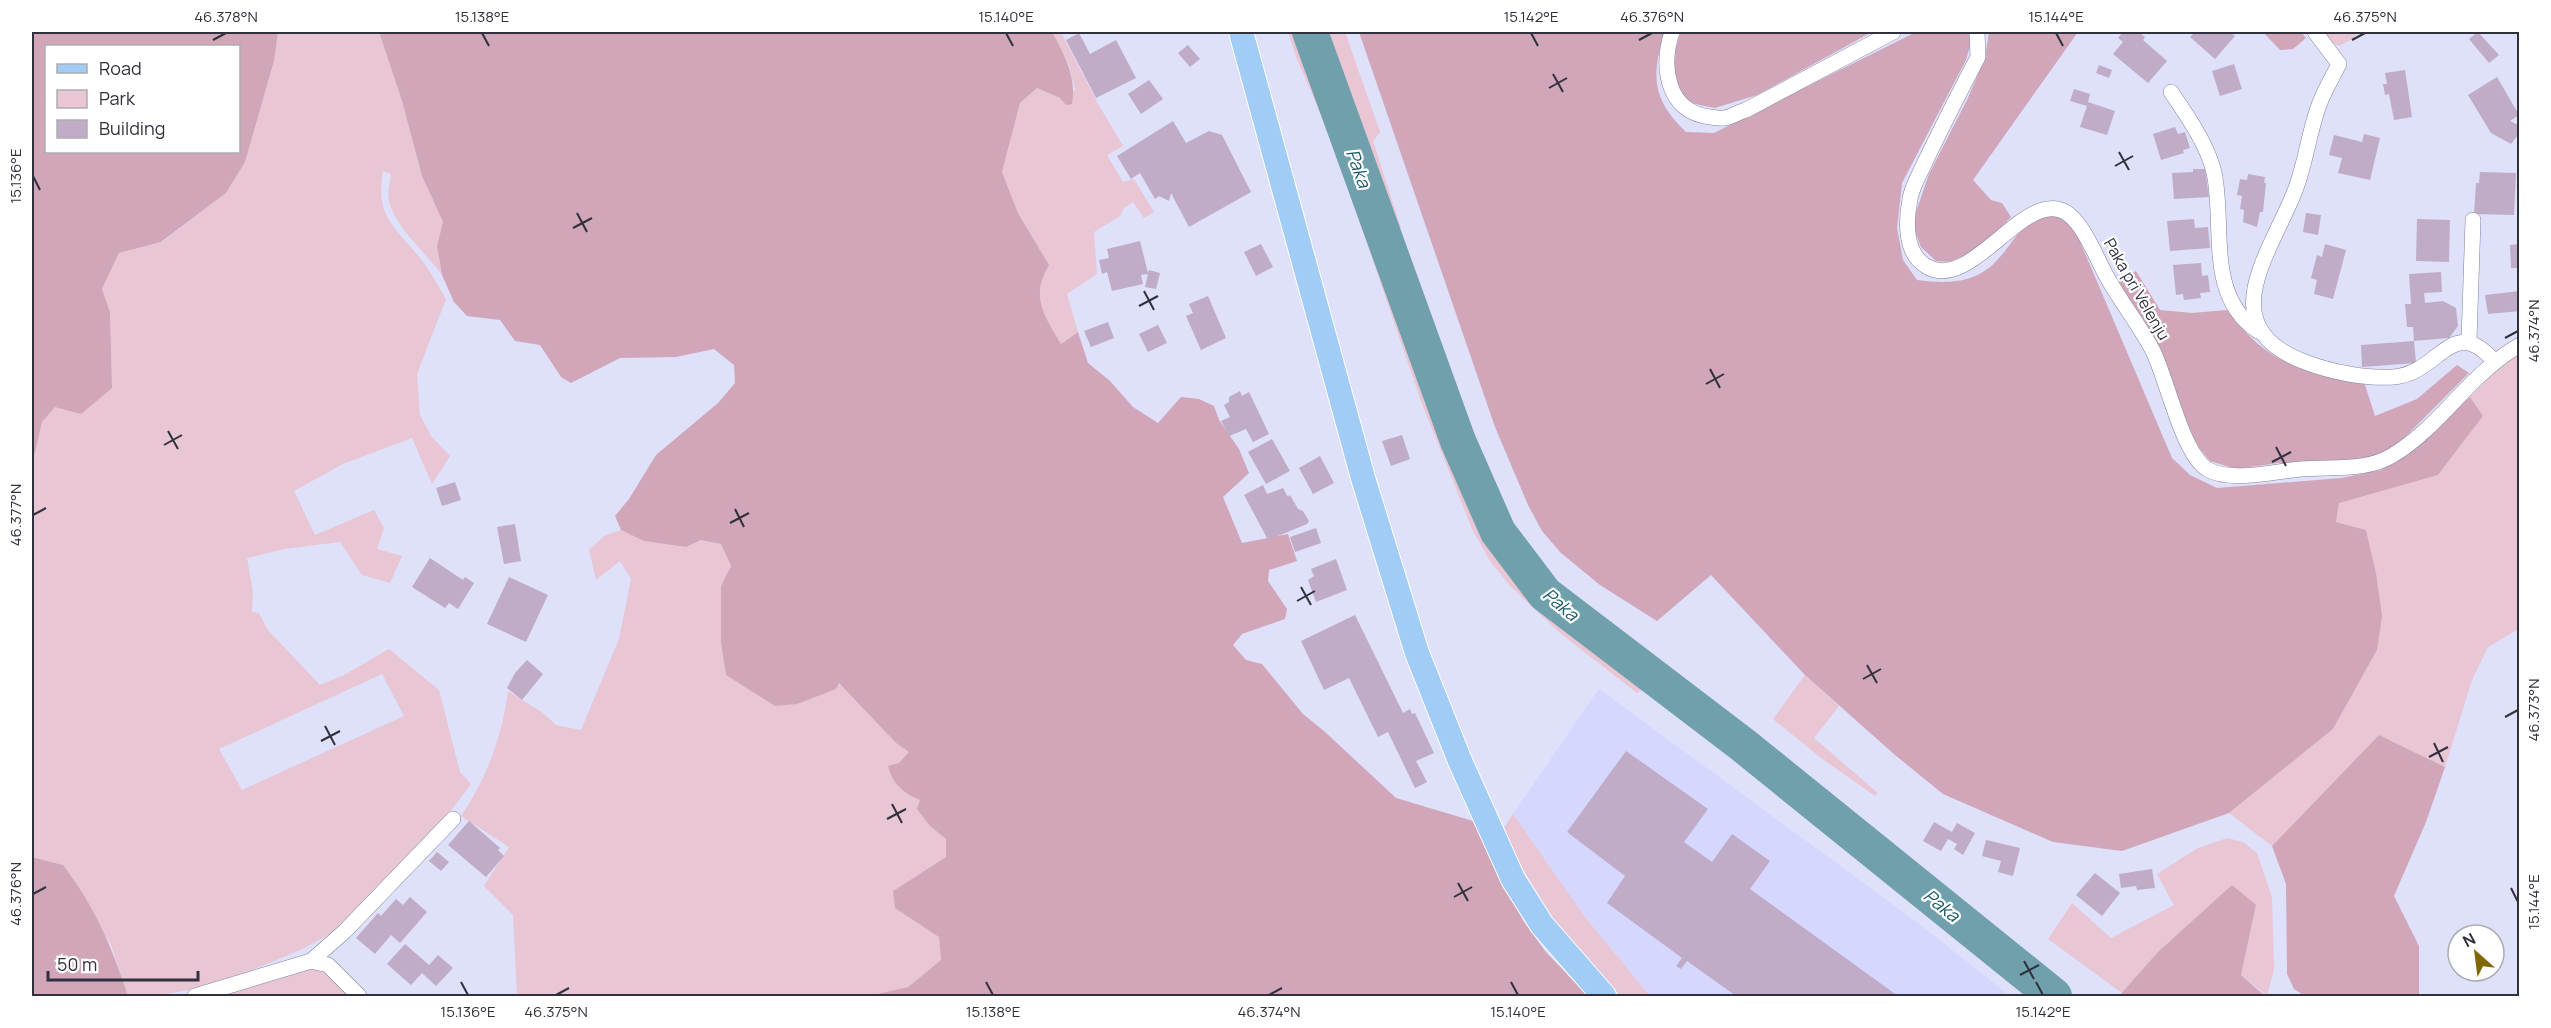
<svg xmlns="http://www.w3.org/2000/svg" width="2551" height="1028" viewBox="0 0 2551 1028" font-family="Manrope,sans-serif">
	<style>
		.built { fill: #d5d7fe }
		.green { fill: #e9c6d4; fill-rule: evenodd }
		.forest { fill: #d0a6b8; fill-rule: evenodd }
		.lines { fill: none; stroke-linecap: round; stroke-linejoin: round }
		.river { stroke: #6fa0ac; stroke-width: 36 }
		.building { fill: #c0acc7 }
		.street-casing { stroke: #80819e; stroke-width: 16 }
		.primary-casing { stroke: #fff; stroke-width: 26 }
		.street { stroke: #fff; stroke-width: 15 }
		.primary { stroke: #a1ccf6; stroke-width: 24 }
		.ticks { fill: none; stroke: #30313d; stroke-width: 2 }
		.labels { text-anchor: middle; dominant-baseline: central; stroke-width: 4.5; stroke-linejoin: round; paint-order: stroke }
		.street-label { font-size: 16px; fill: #30313d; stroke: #fff }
		.water-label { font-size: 18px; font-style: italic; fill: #1a5b6a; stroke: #fff }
		.neatline { fill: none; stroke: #30313d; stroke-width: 2 }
		.ticks-label { font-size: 15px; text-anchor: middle; fill: #30313d }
	</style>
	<rect width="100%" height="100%" fill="#dfe0fa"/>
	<path class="built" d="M 1599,689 L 1918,923 L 2010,996 L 1650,996 L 1585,917 L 1513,814 Z"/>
	<g class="green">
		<path d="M 278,32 L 379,32 L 402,101 L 422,176 L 443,222 L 437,246 L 442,275 C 425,251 398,231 389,202 C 387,194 390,182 391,174 L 383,171 C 375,217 395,227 421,259 C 431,272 438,286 446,299 L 417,374 L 420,415 L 431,436 L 450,456 L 432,484 L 412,438 L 343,464 L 294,491 L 315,535 L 374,510 L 384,528 L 377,549 L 402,556 L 390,583 L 362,575 L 340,542 L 284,549 L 247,558 L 253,592 L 252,612 L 259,613 L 267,629 L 320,685 L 344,675 L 389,649 L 439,690 L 460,772 L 471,784 L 445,819 L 341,927 C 317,943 290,955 262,966 C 213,985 182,996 128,996 L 111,945 L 63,865 L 32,857 L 32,456 L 35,453 L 42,422 L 55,407 L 112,388 L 110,312 L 102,289 L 119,253 L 162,242 L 226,193 L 245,162 L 274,61 ZM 382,674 L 404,716 L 242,790 L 219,749 Z"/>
		<path d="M 1052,32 L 1061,32 L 1097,102 L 1123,146 L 1107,155 L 1123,182 L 1134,179 L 1154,212 L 1144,218 L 1133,202 L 1124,208 L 1120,216 L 1094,232 L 1097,274 L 1067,294 L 1078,332 L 1061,344 C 1044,315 1030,298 1049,265 L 1018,213 L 1002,172 L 1020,103 L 1037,88 L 1060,98 L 1075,90 L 1069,65 Z"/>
		<path d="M 1288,32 L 1305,32 C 1346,155 1387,278 1433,400 C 1455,456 1472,516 1509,563 C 1545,610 1600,651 1647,687 L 1637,693 L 1560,633 L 1510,586 L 1490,561 L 1473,531 L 1422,404 L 1332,141 L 1295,54 Z"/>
		<path d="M 1320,32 L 1345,32 L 1380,132 L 1373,141 L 1401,228 L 1393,239 L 1362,158 Z"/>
		<path d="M 2321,32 L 2358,32 L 2354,38 L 2339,46 L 2327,40 Z"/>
		<path d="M 2519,352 L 2519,632 L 2515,631 L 2488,647 L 2472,680 L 2445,767 L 2379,735 L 2272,846 L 2229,813 L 2333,729 L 2377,650 L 2376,573 L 2366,530 L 2336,522 L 2339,502 L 2438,475 L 2483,416 L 2470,397 L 2484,383 L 2492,369 Z"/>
		<path d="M 621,530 L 644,541 L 686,547 L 701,540 L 721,544 L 731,566 L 721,586 L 721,643 L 726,675 L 776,706 L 839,683 L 896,743 L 910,752 L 899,763 L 920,800 L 930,826 L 946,839 L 946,857 L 893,891 L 939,937 L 941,960 L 908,987 L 869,996 L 517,996 L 513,915 L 484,886 L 509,847 L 461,816 C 487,778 502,737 508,691 L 543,713 L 556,725 L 581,730 L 619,639 L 631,579 L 620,561 L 596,580 L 589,550 L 604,536 Z"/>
		<path d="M 1805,675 L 1839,706 L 1814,738 L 1878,793 L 1875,796 L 1821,758 L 1773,719 Z"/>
		<path d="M 1513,814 L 1585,917 L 1650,996 L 1621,996 C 1598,972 1573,947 1553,919 C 1533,891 1518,859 1503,829 Z"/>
		<path d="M 2227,838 L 2243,842 L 2257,853 L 2272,897 L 2274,969 L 2267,996 L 2241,975 L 2256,905 L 2157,953 L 2122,993 L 2048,939 L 2072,903 L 2111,938 L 2174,905 L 2157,874 L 2198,848 Z"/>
		<path d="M 308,968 L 327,973 L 351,996 L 207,996 Z"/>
	</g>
	<g class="forest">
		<path d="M 32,32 L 278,32 L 274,61 L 245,162 L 226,193 L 161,242 L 119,253 L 102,289 L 110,312 L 112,388 L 81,414 L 55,407 L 42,422 L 35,453 L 32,456 ZM 46,46 L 238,46 L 238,152 L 46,152 Z"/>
		<path d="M 379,32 L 1044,32 L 1046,34 L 1052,32 C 1064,54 1077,77 1072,104 L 1066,105 L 1060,98 L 1037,88 L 1020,103 L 1002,172 L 1018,213 L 1049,265 C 1030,297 1044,315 1061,344 L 1078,332 L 1088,363 L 1110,381 L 1133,407 L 1158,423 L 1181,397 L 1199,399 L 1214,406 L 1219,420 L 1239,449 L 1249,473 L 1223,497 L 1242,543 L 1288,534 L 1297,561 L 1269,570 L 1268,581 L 1287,609 L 1285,619 L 1242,634 L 1233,645 L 1246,660 L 1262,664 L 1303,714 L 1324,731 L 1396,798 L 1473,821 L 1523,920 L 1545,951 L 1588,996 L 869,996 L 908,987 L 941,960 L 939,937 L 895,908 L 893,891 L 946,857 L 946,839 L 930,826 L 917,809 L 920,800 C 903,793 892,783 888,766 L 899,763 L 909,752 L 896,743 L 839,683 L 836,689 L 797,704 L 775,706 L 726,675 L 721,643 L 721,586 L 731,566 L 721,544 L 701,540 L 686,547 L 644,541 L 621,530 L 615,516 L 629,499 L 656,455 L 718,403 L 735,383 L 734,365 L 714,349 L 676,357 L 620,358 L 571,383 L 561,377 L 540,345 L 515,341 L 500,320 L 467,316 L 454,302 L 442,275 L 437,246 L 443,222 L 422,176 L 402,101 Z"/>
		<path d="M 1359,32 L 1664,32 C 1652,77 1651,98 1686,132 L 1714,133 L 1916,32 L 1974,32 L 1966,60 L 1902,183 L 1897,228 L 1903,260 L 1917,280 C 1948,284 1977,284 1999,258 C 2008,249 2014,237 2023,228 C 2030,221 2043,218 2053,214 L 2073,225 L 2172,458 L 2190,475 L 2217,488 L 2341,478 L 2381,470 L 2408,455 L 2470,397 L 2483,416 L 2438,475 L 2339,503 L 2336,522 L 2366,530 L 2376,573 L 2382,616 L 2377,650 L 2333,729 L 2229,813 L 2122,851 L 2053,842 L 1943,794 L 1895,755 L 1805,675 L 1711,575 L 1657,621 L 1600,585 L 1561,553 L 1542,531 L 1528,505 L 1495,427 Z"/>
		<path d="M 1681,32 L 1872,32 L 1757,95 L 1715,108 L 1690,103 L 1677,89 L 1674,71 L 1676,48 Z"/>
		<path d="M 1989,32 L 2078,32 L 1973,180 L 1991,200 L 2002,203 L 2011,217 L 1981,247 L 1951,262 L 1936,261 L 1921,247 L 1912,224 L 1929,174 L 1967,100 L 1985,58 Z"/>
		<path d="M 2263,32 L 2301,32 L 2306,38 L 2293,49 L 2280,50 Z"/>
		<path d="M 2136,271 L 2160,310 L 2192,313 L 2227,310 C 2270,366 2298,370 2364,382 L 2375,416 L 2417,399 L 2457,365 L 2469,373 L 2398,444 L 2379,456 L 2309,466 L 2278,463 L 2236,469 L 2210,461 L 2193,441 L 2116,280 Z"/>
		<path d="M 2379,735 L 2445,767 L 2426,822 L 2394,896 L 2419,946 L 2419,996 L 2305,996 L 2294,989 L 2287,974 L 2286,884 L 2272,846 Z"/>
		<path d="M 32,857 L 63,865 C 96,909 111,945 128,996 L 32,996 Z"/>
		<path d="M 2232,885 L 2256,905 L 2241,975 L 2265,996 L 2119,996 L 2157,953 Z"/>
	</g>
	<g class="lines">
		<path class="river" d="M 1310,32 L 1458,441 L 1498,532 L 1545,594 L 1743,745 L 2054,996"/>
	</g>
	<g class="building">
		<path d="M 2123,32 L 2138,32 L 2145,37 L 2143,40 L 2167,61 L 2148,83 L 2113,54 L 2123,42 L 2118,38 Z"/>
		<path d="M 2195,32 L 2230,32 L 2235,36 L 2215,59 L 2190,37 Z"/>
		<path d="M 2478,32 L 2499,55 L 2489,63 L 2469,39 Z"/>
		<path d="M 1079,33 L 1090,54 L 1116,40 L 1136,78 L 1096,98 L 1066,40 Z"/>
		<path d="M 1188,45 L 1200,59 L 1190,67 L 1178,53 Z"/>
		<path d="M 2234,64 L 2242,89 L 2220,96 L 2212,71 Z"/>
		<path d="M 2099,65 L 2112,70 L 2109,78 L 2096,73 Z"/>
		<path d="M 2405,70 L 2412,117 L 2394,120 L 2389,94 L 2385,95 L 2383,84 L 2387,84 L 2385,73 Z"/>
		<path d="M 2497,77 L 2519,115 L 2510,121 L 2520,126 L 2520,132 L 2511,144 L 2491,133 L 2468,95 Z"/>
		<path d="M 1149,80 L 1163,99 L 1141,114 L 1128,94 Z"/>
		<path d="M 2074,89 L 2090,94 L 2088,102 L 2115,111 L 2107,135 L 2080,127 L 2087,106 L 2070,101 Z"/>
		<path d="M 1173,121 L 1186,143 L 1209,131 L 1222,135 L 1251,192 L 1189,227 L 1171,193 L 1169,201 L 1159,196 L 1155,199 L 1140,173 L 1131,179 L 1117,156 Z"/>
		<path d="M 2175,127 L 2178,134 L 2185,132 L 2190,148 L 2183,150 L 2184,153 L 2161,160 L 2153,134 Z"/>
		<path d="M 2364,134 L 2380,138 L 2370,180 L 2338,173 L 2342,158 L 2329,155 L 2334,135 L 2362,142 Z"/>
		<path d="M 2193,169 L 2205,169 L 2209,197 L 2174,199 L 2172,173 L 2193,172 Z"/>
		<path d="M 2480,172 L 2516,173 L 2514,215 L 2474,214 L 2476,183 L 2479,183 Z"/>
		<path d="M 2248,174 L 2265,177 L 2264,183 L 2266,183 L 2263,212 L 2260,212 L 2257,227 L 2243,222 L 2244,210 L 2240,209 L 2242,196 L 2237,195 L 2240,179 L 2247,180 Z"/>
		<path d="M 2306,213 L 2321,215 L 2318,235 L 2303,232 Z"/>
		<path d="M 2194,219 L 2195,228 L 2208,227 L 2210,248 L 2170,251 L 2167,221 Z"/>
		<path d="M 2417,219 L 2450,220 L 2449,262 L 2416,261 Z"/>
		<path d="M 1140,241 L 1148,273 L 1149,270 L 1160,273 L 1156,289 L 1145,287 L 1148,274 L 1141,275 L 1143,284 L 1112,291 L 1107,272 L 1102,274 L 1099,260 L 1109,258 L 1107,249 Z"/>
		<path d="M 1261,244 L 1273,267 L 1256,276 L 1244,252 Z"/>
		<path d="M 2325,244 L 2346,250 L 2333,299 L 2314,294 L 2317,280 L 2311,278 L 2317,255 L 2322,257 Z"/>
		<path d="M 2520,244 L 2520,268 L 2511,268 L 2510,245 Z"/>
		<path d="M 2201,263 L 2202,276 L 2208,275 L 2210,292 L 2200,293 L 2201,298 L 2184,300 L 2183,294 L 2176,295 L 2173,265 Z"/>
		<path d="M 2441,272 L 2442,292 L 2424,293 L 2425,303 L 2443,301 L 2456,308 L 2458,326 L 2449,338 L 2414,341 L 2413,327 L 2407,327 L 2405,304 L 2411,304 L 2409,274 Z"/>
		<path d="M 2520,291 L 2520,311 L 2488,314 L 2485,295 Z"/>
		<path d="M 1208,296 L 1226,338 L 1201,350 L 1186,316 L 1193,313 L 1189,304 Z"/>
		<path d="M 1108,322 L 1114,338 L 1091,347 L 1084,331 Z"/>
		<path d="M 1158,325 L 1167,343 L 1148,352 L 1139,334 Z"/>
		<path d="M 2414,341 L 2416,363 L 2362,367 L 2361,345 Z"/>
		<path d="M 1240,391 L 1242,396 L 1249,392 L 1269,434 L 1253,442 L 1246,429 L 1229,436 L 1221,421 L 1230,417 L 1224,405 L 1229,402 L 1229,397 Z"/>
		<path d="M 1402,435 L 1410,459 L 1391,466 L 1382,441 Z"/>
		<path d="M 1272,439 L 1290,471 L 1266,484 L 1248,452 Z"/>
		<path d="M 1320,456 L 1334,483 L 1313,494 L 1299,468 Z"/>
		<path d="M 455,482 L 461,500 L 442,506 L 436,488 Z"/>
		<path d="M 1263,485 L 1267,494 L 1283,488 L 1288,497 L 1290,495 L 1298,509 L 1303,511 L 1309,521 L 1307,524 L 1268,540 L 1244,495 Z"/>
		<path d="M 515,524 L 521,561 L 504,564 L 497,527 Z"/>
		<path d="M 1316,528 L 1321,543 L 1295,552 L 1290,537 Z"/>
		<path d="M 430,558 L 463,580 L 465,577 L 474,583 L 458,609 L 449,603 L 445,608 L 412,587 Z"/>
		<path d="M 1336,559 L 1347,590 L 1316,602 L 1308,580 L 1314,576 L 1311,569 Z"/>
		<path d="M 509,577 L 548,595 L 526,642 L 487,624 Z"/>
		<path d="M 1355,615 L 1403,713 L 1410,709 L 1412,714 L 1415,713 L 1434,753 L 1416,761 L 1427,782 L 1415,788 L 1388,732 L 1378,737 L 1349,678 L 1324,690 L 1301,641 Z"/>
		<path d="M 527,660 L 543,674 L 522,700 L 507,688 L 515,673 Z"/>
		<path d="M 1626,751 L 1708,809 L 1684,842 L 1712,862 L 1732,834 L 1770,861 L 1750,889 L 1898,996 L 1736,996 L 1687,961 L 1681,969 L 1676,966 L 1682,958 L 1607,903 L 1625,876 L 1567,832 Z"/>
		<path d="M 469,821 L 500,848 L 498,850 L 504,856 L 486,877 L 448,845 Z"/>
		<path d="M 1934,822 L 1952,832 L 1957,823 L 1975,833 L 1963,855 L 1954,849 L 1957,844 L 1948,839 L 1941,851 L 1923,841 Z"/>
		<path d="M 1986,840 L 2020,848 L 2013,876 L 1998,872 L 2001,861 L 1982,856 Z"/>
		<path d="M 437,852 L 449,862 L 441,871 L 429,861 Z"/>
		<path d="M 2152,869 L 2155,888 L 2137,890 L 2136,886 L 2121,888 L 2119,874 Z"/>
		<path d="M 2095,873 L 2120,893 L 2102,916 L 2076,895 Z"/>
		<path d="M 410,897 L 427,912 L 400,943 L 391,935 L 375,954 L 356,938 L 378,913 L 381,916 L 396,899 L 403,905 Z"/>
		<path d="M 405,944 L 429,965 L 438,955 L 453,968 L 436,986 L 422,973 L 411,985 L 387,964 Z"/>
	</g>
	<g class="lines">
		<defs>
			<g id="street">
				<path d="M 1672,32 C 1661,66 1666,112 1710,117 C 1714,117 1719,119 1724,118 C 1731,117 1739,112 1746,110 L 1893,32"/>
				<path d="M 1977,32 L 1978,57 C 1960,91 1943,125 1926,160 C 1921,172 1912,186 1910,199 C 1906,220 1904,253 1926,266 C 1976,297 2034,165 2078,224 C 2092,242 2099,265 2111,284 C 2124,306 2141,328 2153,351 C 2167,379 2182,453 2207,469 C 2230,483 2276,471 2301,469 C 2331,466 2366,472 2393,455 C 2441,426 2470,373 2520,345"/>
				<path d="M 2315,32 L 2339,64 C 2332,78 2324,91 2319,105 C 2309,132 2306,161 2296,188 C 2272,252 2209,326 2305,362 C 2331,372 2366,379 2394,377 C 2440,373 2452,313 2494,361"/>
				<path d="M 2171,92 C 2187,115 2211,150 2215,178 C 2224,231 2207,297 2258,331"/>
				<path d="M 2469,341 L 2473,220"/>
				<path d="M 311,961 L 345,931 L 453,819"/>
				<path d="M 195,996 L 311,961 L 328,965 L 359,996"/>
			</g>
			<path id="primary" d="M 1241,32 L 1363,478 L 1417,653 L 1460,761 L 1513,879 L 1542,925 L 1604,996"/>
		</defs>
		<use href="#street" class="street-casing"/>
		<use href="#primary" class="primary-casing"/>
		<use href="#street" class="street"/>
		<use href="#primary" class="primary"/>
	</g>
	<path class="ticks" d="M 482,33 L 489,46M 1006,33 L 1013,46M 1531,33 L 1538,46M 2056,33 L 2063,46M 213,40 L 226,33M 1639,40 L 1652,33M 2352,40 L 2365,33M 1553,74 L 1563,92M 1549,88 L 1567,78M 2119,152 L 2129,170M 2115,166 L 2133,156M 33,176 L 40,190M 577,213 L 587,232M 573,228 L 592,218M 1144,291 L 1154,310M 1139,306 L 1158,296M 2505,338 L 2518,331M 1710,369 L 1720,388M 1706,384 L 1724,374M 168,431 L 178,449M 164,445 L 182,435M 2276,447 L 2286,466M 2272,462 L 2291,452M 735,509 L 744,527M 33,515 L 46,508M 730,523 L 749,513M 1301,587 L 1311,605M 1297,601 L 1315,591M 1867,665 L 1877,683M 1863,679 L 1881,669M 2505,717 L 2518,710M 325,726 L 335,745M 321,741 L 340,731M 2434,743 L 2443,762M 2429,757 L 2448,747M 892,804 L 902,823M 887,819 L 906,809M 1458,883 L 1468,901M 2511,888 L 2518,902M 33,894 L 46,887M 1454,897 L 1472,887M 2024,961 L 2034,979M 2020,975 L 2039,965M 461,982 L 468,995M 986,982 L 993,995M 1511,982 L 1518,995M 2036,982 L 2043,995M 556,995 L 569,988M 1269,995 L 1282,988"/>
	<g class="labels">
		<g class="street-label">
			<text transform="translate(2137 289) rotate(60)">Paka pri Velenju</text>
		</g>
		<g class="water-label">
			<text transform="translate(1359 168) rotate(70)">Paka</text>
			<text transform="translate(1561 604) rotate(40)">Paka</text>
			<text transform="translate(1942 905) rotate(39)">Paka</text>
		</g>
	</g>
	<rect width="2551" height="1028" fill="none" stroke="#ffffff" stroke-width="66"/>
	<rect x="45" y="45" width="195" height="108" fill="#ffffff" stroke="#acadb1" stroke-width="1.5"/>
	<rect x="57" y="64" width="30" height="9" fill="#a1ccf6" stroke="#acadb1" stroke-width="1.5"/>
	<text x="99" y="75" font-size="18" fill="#30313d">Road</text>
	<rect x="57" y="90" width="30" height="18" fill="#e9c6d4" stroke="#acadb1" stroke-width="1.5"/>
	<text x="99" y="105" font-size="18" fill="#30313d">Park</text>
	<rect x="57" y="120" width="30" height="18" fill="#c0acc7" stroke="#acadb1" stroke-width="1.5"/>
	<text x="99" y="135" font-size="18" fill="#30313d">Building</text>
	<g transform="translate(2476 953) rotate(332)"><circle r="28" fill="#ffffff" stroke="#acadb1" stroke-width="1.5"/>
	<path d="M0-4.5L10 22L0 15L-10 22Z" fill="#806700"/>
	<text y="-9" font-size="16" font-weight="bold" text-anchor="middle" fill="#30313d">N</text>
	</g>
	<path d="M48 971v9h150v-9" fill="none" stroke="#30313d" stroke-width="3"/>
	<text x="57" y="971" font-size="18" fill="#30313d" stroke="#ffffff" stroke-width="4.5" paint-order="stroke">50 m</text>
	<rect x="33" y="33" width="2485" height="962" class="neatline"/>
	<g class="ticks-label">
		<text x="226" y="22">46.378°N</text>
		<text x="482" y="22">15.138°E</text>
		<text x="1006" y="22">15.140°E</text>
		<text x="1531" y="22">15.142°E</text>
		<text x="1652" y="22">46.376°N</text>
		<text x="2056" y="22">15.144°E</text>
		<text x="2365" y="22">46.375°N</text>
		<text transform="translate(16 176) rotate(-90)" y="5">15.136°E</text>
		<text transform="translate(2534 331) rotate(-90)" y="5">46.374°N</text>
		<text transform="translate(16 515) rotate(-90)" y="5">46.377°N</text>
		<text transform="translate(2534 710) rotate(-90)" y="5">46.373°N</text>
		<text transform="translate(16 894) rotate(-90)" y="5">46.376°N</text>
		<text transform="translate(2534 902) rotate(-90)" y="5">15.144°E</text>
		<text x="468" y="1017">15.136°E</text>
		<text x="556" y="1017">46.375°N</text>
		<text x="993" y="1017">15.138°E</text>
		<text x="1269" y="1017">46.374°N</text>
		<text x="1518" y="1017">15.140°E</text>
		<text x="2043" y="1017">15.142°E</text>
	</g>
</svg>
